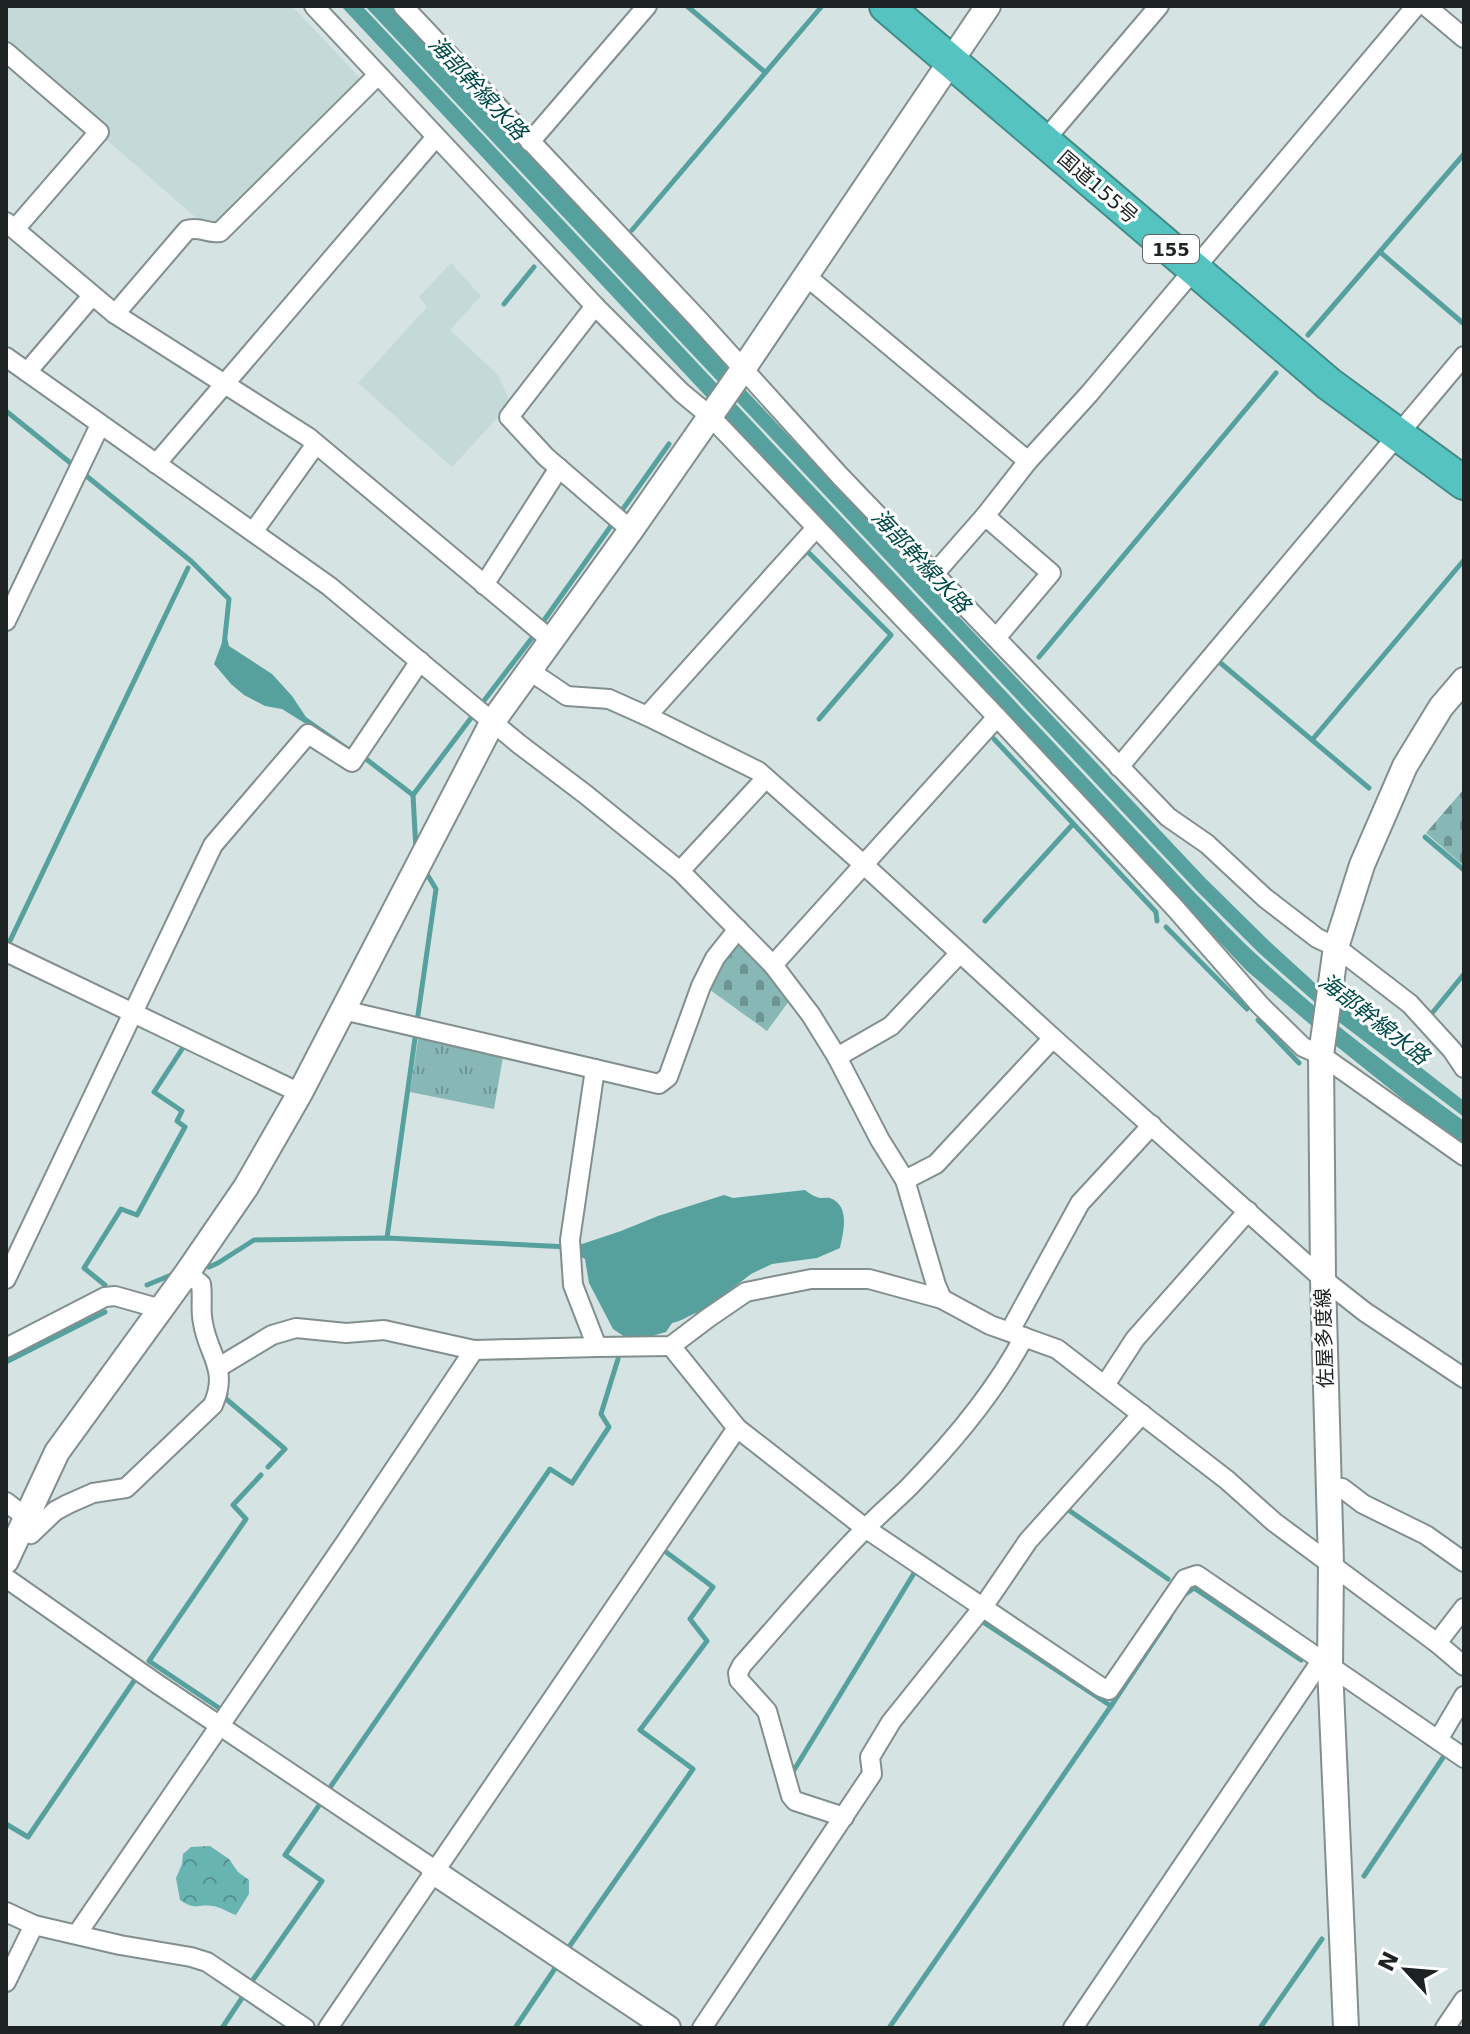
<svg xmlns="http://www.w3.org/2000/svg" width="1470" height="2034" viewBox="0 0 1470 2034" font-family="'DejaVu Sans','Noto Sans JP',sans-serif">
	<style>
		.built { fill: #c3dad9 }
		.grass { fill: url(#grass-tufts) }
		.forest { fill: url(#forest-crowns) }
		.cemetery { fill: url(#cemetery-stones) }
		.water { fill: #56a19e }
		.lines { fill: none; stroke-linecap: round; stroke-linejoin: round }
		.stream { stroke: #56a19e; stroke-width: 5 }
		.street-casing { stroke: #828f8e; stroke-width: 22 }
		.secondary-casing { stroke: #828f8e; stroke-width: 28 }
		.highway-casing { stroke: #418b89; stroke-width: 36 }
		.street { stroke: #fff; stroke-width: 18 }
		.secondary { stroke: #fff; stroke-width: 24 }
		.highway { stroke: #55c4c0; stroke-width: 32 }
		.labels { text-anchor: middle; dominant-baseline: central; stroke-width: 6; stroke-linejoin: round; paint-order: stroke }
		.shield { fill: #fff; stroke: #616464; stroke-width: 2 }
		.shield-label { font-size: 18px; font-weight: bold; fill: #1d2222 }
		.street-label { font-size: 20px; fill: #1d2222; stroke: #fff }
		.water-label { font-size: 22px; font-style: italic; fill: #004a48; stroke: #fff }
	</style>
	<defs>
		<pattern id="grass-tufts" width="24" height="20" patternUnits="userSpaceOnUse" patternTransform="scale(2)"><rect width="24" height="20" fill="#87b8b6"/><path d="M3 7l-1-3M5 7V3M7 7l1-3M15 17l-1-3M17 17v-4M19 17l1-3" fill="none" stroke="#6e9594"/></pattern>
		<pattern id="forest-crowns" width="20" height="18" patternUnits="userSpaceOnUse" patternTransform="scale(2)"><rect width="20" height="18" fill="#68b4b1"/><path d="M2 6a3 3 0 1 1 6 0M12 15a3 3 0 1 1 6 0" fill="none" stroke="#559290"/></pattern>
		<pattern id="cemetery-stones" width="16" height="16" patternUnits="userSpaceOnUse" patternTransform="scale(2)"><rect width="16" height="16" fill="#87b8b6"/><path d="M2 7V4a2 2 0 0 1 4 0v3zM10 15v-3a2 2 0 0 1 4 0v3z" fill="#6e9594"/></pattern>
	</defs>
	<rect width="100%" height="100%" fill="#d6e3e3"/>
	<g class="built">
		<path d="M 6,6 L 292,6 L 363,81 L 220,225 L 208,225 L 193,215 L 102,136 L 6,45 Z"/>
		<path d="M 451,263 L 481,296 L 450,330 L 497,374 L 511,403 L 452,467 L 358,383 L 427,307 L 419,297 Z"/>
	</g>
	<path class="grass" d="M 419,1033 L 504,1051 L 494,1109 L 410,1092 Z"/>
	<path class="forest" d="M 210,1846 L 229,1859 L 238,1872 L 249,1880 L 249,1894 L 236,1915 C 229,1913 219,1906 212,1906 C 196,1904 197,1911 180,1900 L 176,1878 L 182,1864 L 183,1854 L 191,1847 Z"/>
	<g class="cemetery">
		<path d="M 1464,789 L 1464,866 L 1426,833 Z"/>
		<path d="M 738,938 L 792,997 L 767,1031 L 706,987 Z"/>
	</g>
	<g class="water">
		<path d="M 341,6 L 362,6 L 1195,893 C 1215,913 1235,935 1256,954 C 1320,1015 1393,1069 1464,1121 L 1464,1143 L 1410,1105 L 1325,1037 L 1247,971 L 1002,713 Z"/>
		<path d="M 365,6 L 391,6 L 720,358 L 738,382 L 1205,878 L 1269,941 L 1328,995 L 1464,1101 L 1464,1117 L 1327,1013 L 1259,953 L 1197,891 Z"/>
		<path d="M 227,638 L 229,646 L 272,674 L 292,696 L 306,717 L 349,747 L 346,749 L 282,709 L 265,706 L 244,695 L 231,684 L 214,664 L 223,640 Z"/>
		<path d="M 805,1190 C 809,1193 813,1196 817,1197 C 821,1199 826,1197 830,1198 C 851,1206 843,1233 840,1248 L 817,1258 L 772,1264 L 751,1274 L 702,1312 C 690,1313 684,1321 672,1323 L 666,1332 L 638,1340 L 628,1339 L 613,1329 L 589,1283 L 585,1259 L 575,1253 L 576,1243 L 582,1244 L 621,1231 L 658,1216 L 724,1195 L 733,1198 Z"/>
	</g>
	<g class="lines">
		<g class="stream">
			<path d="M 687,6 L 765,72"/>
			<path d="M 632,230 L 822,6"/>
			<path d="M 1380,252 L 1464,324"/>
			<path d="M 504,304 L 534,267"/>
			<path d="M 1308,335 L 1464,154"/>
			<path d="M 6,411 L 73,465"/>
			<path d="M 84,474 L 191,561 L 229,599 L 224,646"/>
			<path d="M 803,556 L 807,551 L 891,635 L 819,719"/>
			<path d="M 540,626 L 669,444"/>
			<path d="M 1039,657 L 1276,373"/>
			<path d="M 1217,660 L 1369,788"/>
			<path d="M 480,706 L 535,634"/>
			<path d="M 994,739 L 1156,912 L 1157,921"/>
			<path d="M 1312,740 L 1464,560"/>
			<path d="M 366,759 L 413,795"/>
			<path d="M 1425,837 L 1464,870"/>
			<path d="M 416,851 L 413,795 L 474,714"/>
			<path d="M 985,921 L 1073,824"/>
			<path d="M 1166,927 L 1247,1009"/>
			<path d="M 6,944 L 8,945 L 188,568"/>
			<path d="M 1433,1012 L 1464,974"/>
			<path d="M 1258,1020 L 1299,1063"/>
			<path d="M 417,1022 L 436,889 L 425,871"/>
			<path d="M 387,1238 L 416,1031"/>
			<path d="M 209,1267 L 218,1263 L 254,1240 L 387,1238 L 568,1247"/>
			<path d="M 105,1285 L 84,1268 L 121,1209 L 137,1215 L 185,1127 L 177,1121 L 182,1111 L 154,1092 L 184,1046"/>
			<path d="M 147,1285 L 176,1273"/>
			<path d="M 6,1362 L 105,1312"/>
			<path d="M 226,1394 L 225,1398 L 285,1449 L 268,1467"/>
			<path d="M 1067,1509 L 1168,1579"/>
			<path d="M 1184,1595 L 1194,1588 L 1301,1660"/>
			<path d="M 980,1620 L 1111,1706 L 1170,1617"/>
			<path d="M 219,1708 L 149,1661 L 246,1519 L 233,1505 L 261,1475"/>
			<path d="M 791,1775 L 916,1570"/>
			<path d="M 331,1786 L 550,1469 L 572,1483 L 609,1427 L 601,1414 L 618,1359"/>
			<path d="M 6,1824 L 28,1837 L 136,1678"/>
			<path d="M 1364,1876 L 1446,1753"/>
			<path d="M 569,1947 L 693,1769 L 640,1730 L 707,1641 L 690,1619 L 713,1587 L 666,1552"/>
			<path d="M 250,1984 L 322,1881 L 285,1855 L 322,1801"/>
			<path d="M 222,2028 L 246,1992"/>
			<path d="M 515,2028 L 556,1967"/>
			<path d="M 889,2028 L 1111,1706"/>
			<path d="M 1260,2028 L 1322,1939"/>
		</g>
		<defs>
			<g id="street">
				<path d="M 314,6 L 595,306 L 682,393 L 710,416 L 997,717 L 1175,908 L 1260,1005 L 1303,1047 L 1321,1055 L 1464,1156"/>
				<path d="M 403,6 L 698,319 L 840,476 L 1168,817 L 1207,844 L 1265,898 L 1317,938 L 1336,947 L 1410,1004 L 1452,1050 L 1464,1068"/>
				<path d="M 1426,6 L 1464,38"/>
				<path d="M 6,52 L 99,132 L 15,229"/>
				<path d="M 1044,141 L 1159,6"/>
				<path d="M 530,142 L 647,6"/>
				<path d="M 6,222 L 115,314 L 308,437 L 551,640"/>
				<path d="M 806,276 L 1028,461"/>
				<path d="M 595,306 L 509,417 L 546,457 L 631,530"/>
				<path d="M 115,314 L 187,230 C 203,226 204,234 220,232 L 378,75"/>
				<path d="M 6,357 L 329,586 L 519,744 L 585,794 L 680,871 L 773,965 L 811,1015 L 837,1057 L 880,1140 L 905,1180 L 936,1285 L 942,1299"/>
				<path d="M 27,372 L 92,296"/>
				<path d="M 156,464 L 436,137"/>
				<path d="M 985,516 L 1051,573 L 996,638"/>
				<path d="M 253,532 L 316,444"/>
				<path d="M 935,573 L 985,516 L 1028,461 L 1089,394 L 1416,6"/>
				<path d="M 484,585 L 559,468"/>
				<path d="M 6,621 L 100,425"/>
				<path d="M 530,671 L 567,696 L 609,699 L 647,716 L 758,771 L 863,864 L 1053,1038 L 1323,1279 L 1365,1312 L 1464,1378"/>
				<path d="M 647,716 L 816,528"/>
				<path d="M 1119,767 L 1464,356"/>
				<path d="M 680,871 L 766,778"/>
				<path d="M 6,952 L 300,1093"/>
				<path d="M 773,965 L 997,717"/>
				<path d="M 343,1010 L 595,1069 L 570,1240 L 573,1285 L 597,1347 L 671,1346 L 708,1318 L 746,1292 L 811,1279 L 869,1279 L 942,1299 L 990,1325 L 1057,1349 L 1227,1480 L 1274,1522 L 1437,1643 L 1464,1666"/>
				<path d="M 837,1057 L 891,1026 L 960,953"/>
				<path d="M 595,1069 L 659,1084 L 668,1077 L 701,986 L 715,958 L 738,929"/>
				<path d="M 905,1180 L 936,1164 L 1053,1038"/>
				<path d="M 6,1279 L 213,845 L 308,734 L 352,762 L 420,661"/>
				<path d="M 1010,1331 L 1080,1203 L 1152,1125"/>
				<path d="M 671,1346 L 737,1428 L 865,1528 L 1101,1687 L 1109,1690 L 1185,1579 L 1197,1575 L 1464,1758"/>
				<path d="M 6,1348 L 105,1297 L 115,1296 L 161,1309"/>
				<path d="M 219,1367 L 272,1335 L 296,1328 L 346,1333 L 384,1330 L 474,1350 L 597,1347"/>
				<path d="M 1105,1385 L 1135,1339 L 1248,1211"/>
				<path d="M 1329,1487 L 1342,1488 L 1363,1504 L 1426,1535 L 1464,1562"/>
				<path d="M 6,1502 L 27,1518"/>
				<path d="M 22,1530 L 31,1534 L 55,1511 L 68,1504 L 93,1493 L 126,1488 L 213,1405 C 229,1369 208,1355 203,1323 C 200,1310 203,1297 201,1284 L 187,1273"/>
				<path d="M 6,1578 L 156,1683 L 429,1866 L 434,1872"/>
				<path d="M 1437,1643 L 1464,1608"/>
				<path d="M 1438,1740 L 1464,1696"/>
				<path d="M 844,1817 L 795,1801 L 791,1796 L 767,1711 L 739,1680 L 738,1673 L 742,1665 C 783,1619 822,1572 865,1529 C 879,1514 895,1501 909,1487 C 953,1442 995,1392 1024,1337"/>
				<path d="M 6,1912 L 34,1925 L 120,1945 L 191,1957 L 207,1962 L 305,2028"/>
				<path d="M 77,1934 L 347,1540 L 474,1350"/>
				<path d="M 6,1982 L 34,1925"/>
				<path d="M 328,2028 L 737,1428"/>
				<path d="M 702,2028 L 872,1774 L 870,1757 L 891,1722 L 983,1607 L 1028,1541 L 1142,1414"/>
				<path d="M 1073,2028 L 1321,1661"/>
				<path d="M 1445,2028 L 1464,2000"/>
			</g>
			<g id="secondary">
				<path d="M 6,1561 L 57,1452 L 187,1273 L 246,1187 L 300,1093 L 493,721 L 631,530 L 739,375 L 988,6"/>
				<path d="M 434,1872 L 668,2028"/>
				<path d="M 1346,2028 L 1330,1667 L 1331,1564 L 1323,1279 L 1321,1055 L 1336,947 L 1362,865 L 1405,766 L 1441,707 L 1464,680"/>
			</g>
			<path id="highway" d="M 886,6 L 1329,384 L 1464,483"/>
		</defs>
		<use href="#street" class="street-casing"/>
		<use href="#secondary" class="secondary-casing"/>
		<use href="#highway" class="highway-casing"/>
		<use href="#street" class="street"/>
		<use href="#secondary" class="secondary"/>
		<use href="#highway" class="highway"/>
	</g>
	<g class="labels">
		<rect class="shield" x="1143" y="235" width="56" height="28" rx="6"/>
		<g class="shield-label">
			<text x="1171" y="249">155</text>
		</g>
		<g class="street-label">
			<text transform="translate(1098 187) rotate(41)">国道155号</text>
			<text transform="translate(1324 1338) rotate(-92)">佐屋多度線</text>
		</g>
		<g class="water-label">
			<text transform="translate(478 88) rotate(47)">海部幹線水路</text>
			<text transform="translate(921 561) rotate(47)">海部幹線水路</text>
			<text transform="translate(1374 1019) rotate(38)">海部幹線水路</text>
		</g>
	</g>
	<rect width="1470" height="2034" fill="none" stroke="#1d2222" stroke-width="16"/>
	<g transform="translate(1406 1970) rotate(296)" stroke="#ffffff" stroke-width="6" paint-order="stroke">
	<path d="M0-6L14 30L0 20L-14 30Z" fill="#1d2222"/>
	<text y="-12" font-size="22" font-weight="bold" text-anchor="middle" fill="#1d2222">N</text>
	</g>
</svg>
